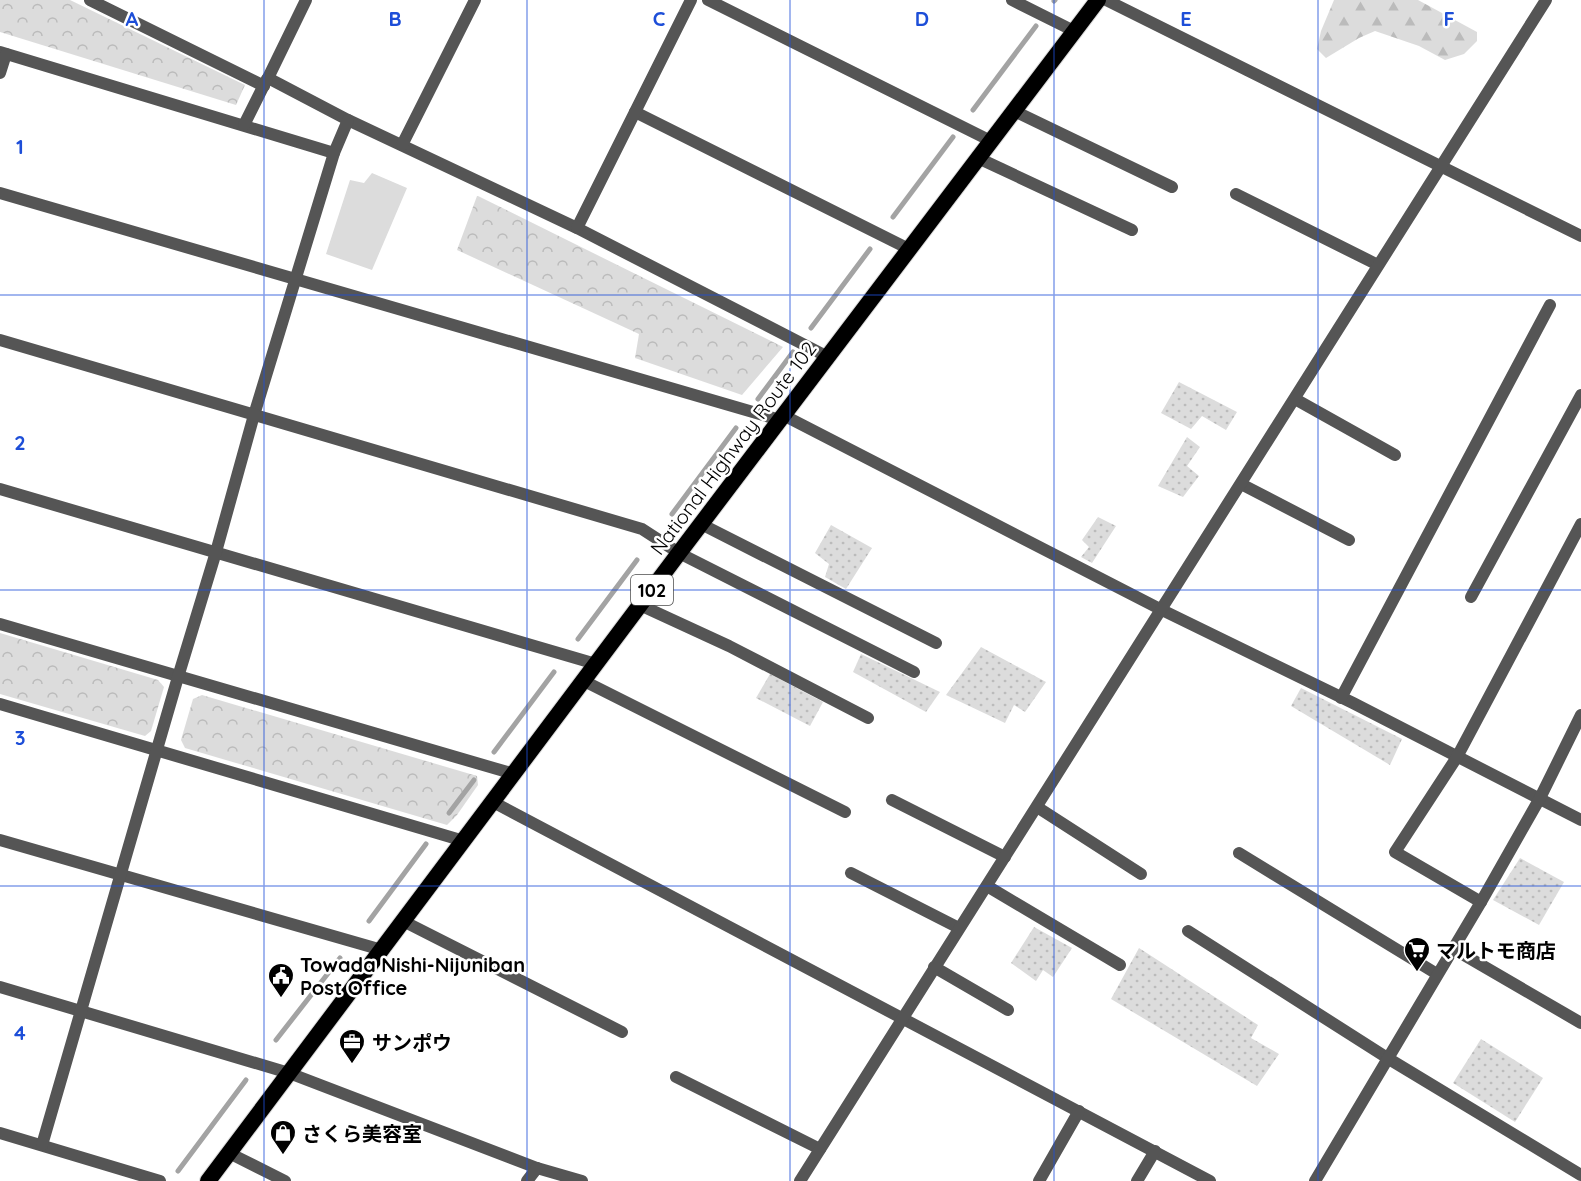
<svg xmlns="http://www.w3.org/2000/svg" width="1581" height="1181" viewBox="0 0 1581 1181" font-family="Quicksand,'Noto Sans JP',sans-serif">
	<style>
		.grass { fill: #dcdcdc }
		.forest { fill: url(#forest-firs) }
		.park { fill: url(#park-crowns) }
		.garden { fill: url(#garden-dots) }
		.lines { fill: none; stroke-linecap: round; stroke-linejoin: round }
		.stream { stroke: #a3a3a3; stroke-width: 5 }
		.trunk-casing { stroke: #dbdbdb; stroke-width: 18 }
		.minor { stroke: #555; stroke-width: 12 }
		.tertiary { stroke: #555; stroke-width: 12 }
		.trunk { stroke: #000; stroke-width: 16 }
		.grid { fill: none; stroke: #1d4ed8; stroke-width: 1.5; stroke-opacity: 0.55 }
		.labels { text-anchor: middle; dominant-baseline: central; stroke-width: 5; stroke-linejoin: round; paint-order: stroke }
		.shield { fill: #fff; stroke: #4c4c4c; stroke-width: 1.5 }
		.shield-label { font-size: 18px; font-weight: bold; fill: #000 }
		.street-label { font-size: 20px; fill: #000; stroke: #fff }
		.poi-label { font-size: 20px; font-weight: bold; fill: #000; stroke: #fff; text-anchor: start }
		.grid-label { font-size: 20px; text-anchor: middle; font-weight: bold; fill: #1d4ed8; stroke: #fff; stroke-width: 5; stroke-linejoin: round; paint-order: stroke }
	</style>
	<defs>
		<pattern id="forest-firs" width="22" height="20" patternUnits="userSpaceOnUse" patternTransform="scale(1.5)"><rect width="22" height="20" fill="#dcdcdc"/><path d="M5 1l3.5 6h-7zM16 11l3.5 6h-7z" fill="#bbb"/></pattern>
		<pattern id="park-crowns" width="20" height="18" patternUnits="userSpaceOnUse" patternTransform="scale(1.5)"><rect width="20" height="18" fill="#dcdcdc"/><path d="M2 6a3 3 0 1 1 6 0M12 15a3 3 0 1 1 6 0" fill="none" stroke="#bbb"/></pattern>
		<pattern id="garden-dots" width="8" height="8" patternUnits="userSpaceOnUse" patternTransform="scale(1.5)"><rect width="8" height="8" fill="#dcdcdc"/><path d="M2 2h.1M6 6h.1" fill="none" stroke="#bbb" stroke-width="1.8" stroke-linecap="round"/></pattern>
	</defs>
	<rect width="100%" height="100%" fill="#fff"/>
	<path class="grass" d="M 372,173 L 407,188 L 372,270 L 326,254 L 350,180 L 364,183 Z"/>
	<path class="forest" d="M 1334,0 L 1418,0 L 1477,32 L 1477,41 L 1464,54 L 1445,60 L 1419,46 L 1375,31 L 1359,38 L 1326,58 L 1317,49 L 1321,31 Z"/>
	<g class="park">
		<path d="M 0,0 L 70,0 L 245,85 L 236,105 L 0,32 Z"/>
		<path d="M 477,196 L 478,196 L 783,347 L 742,395 L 635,358 L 639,334 L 457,250 Z"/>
		<path d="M 0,633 L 158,680 L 164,687 L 151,731 L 145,736 L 0,694 Z"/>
		<path d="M 202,695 L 477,776 L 478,785 L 457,815 L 447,825 L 185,748 L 181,740 L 193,699 Z"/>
	</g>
	<g class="garden">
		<path d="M 1179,382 L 1237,412 L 1226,430 L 1202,416 L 1191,429 L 1161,413 Z"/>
		<path d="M 1187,437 L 1200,447 L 1187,466 L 1199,476 L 1183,497 L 1158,486 Z"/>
		<path d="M 1098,517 L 1116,526 L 1092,563 L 1081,557 L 1089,547 L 1082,540 Z"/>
		<path d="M 831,525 L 872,548 L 846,589 L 825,577 L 829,564 L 815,553 Z"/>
		<path d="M 981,647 L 1046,682 L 1025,712 L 1014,705 L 1005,723 L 946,695 Z"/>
		<path d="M 861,654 L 940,692 L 926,712 L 853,672 Z"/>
		<path d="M 770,674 L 823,702 L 810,726 L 756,698 Z"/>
		<path d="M 1301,688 L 1402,739 L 1390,765 L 1291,706 Z"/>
		<path d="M 1520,858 L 1564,882 L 1539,925 L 1493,900 Z"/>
		<path d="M 1034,927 L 1072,948 L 1053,977 L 1043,970 L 1036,981 L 1011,963 Z"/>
		<path d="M 1139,948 L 1258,1025 L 1251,1038 L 1279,1054 L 1257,1086 L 1111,999 Z"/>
		<path d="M 1481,1039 L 1543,1078 L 1515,1122 L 1453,1083 Z"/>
	</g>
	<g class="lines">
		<g class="stream">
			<path d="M 1054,1 L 1055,0"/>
			<path d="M 973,110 L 1036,26"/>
			<path d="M 893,217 L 953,137"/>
			<path d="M 811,328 L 870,249"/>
			<path d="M 758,399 L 793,352"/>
			<path d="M 672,514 L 736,428"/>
			<path d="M 578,639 L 637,560"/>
			<path d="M 494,752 L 554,672"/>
			<path d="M 449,813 L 474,780"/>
			<path d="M 369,921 L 426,844"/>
			<path d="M 276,1040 L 340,958"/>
			<path d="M 178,1171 L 246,1080"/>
		</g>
		<defs>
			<path id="trunk" d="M 208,1181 L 679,553 L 1098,0"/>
		</defs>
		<use href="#trunk" class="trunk-casing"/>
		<g class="minor">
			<path d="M 90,0 L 264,86"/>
			<path d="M 306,0 L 268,78 L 348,120 L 577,228 L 828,357"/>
			<path d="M 708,0 L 991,141"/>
			<path d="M 1012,0 L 1074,31"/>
			<path d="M 1106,0 L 1581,236"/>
			<path d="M 0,52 L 334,153"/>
			<path d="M 0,73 L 6,54"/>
			<path d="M 1014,111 L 1172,187"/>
			<path d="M 635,112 L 909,249"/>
			<path d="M 244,125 L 267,79"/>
			<path d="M 402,145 L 475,0"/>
			<path d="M 978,158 L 1132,230"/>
			<path d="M 0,193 L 780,420"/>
			<path d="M 1236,194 L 1378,265"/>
			<path d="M 577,228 L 691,0"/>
			<path d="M 1295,399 L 1395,455"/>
			<path d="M 783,415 L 1162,610 L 1353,703 L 1581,820"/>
			<path d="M 1241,484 L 1349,540"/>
			<path d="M 0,489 L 596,664"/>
			<path d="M 701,524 L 936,643"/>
			<path d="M 679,553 L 914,672"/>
			<path d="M 1471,597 L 1581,395"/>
			<path d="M 640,605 L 729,646 L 868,718"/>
			<path d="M 0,624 L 514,774"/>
			<path d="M 584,681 L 845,812"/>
			<path d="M 1341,698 L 1550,305"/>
			<path d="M 0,704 L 464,841"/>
			<path d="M 892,800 L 1005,857"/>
			<path d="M 493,802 L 1210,1181"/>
			<path d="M 1037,807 L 1141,874"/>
			<path d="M 0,840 L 382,950"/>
			<path d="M 1239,853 L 1437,974"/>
			<path d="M 851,873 L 959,928"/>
			<path d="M 987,886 L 1120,965"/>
			<path d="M 1481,902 L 1395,852 L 1457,757 L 1581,524"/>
			<path d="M 403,921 L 622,1032"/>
			<path d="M 1188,931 L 1389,1059 L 1581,1175"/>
			<path d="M 1452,948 L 1581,1023"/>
			<path d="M 934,967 L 1008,1010"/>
			<path d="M 0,987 L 289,1073 L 537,1168 L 582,1181"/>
			<path d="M 676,1077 L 820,1149"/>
			<path d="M 0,1133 L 160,1181"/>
			<path d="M 42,1145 L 178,677 L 216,552 L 254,415 L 334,153 L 348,120"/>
			<path d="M 229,1153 L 285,1181"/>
			<path d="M 527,1181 L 537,1168"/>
			<path d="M 800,1181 L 1546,0"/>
			<path d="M 1039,1181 L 1079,1111"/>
			<path d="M 1137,1181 L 1155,1151"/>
			<path d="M 1315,1181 L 1481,902 L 1540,798 L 1581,715"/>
		</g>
		<path class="tertiary" d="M 0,340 L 642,529 L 679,553"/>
		<use href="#trunk" class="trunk"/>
	</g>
	<path class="grid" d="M 264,0 L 264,1181M 527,0 L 527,1181M 790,0 L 790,1181M 1054,0 L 1054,1181M 1318,0 L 1318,1181M 0,295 L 1581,295M 0,590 L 1581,590M 0,886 L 1581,886"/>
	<defs>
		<symbol id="supermarket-pin" viewBox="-11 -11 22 30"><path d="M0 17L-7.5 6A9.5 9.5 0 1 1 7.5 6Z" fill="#000" stroke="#fff"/><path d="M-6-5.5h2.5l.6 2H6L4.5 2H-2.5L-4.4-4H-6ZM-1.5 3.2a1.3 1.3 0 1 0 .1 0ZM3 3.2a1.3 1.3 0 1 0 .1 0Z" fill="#fff"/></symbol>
		<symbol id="civic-pin" viewBox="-11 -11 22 30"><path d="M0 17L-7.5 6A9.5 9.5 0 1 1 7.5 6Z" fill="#000" stroke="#fff"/><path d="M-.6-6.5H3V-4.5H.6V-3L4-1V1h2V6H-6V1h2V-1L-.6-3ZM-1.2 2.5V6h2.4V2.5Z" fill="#fff"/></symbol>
		<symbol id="office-pin" viewBox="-11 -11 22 30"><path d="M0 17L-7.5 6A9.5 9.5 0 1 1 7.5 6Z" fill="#000" stroke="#fff"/><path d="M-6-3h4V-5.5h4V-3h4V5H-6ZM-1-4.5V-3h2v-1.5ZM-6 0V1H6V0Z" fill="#fff"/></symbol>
		<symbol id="shop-pin" viewBox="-11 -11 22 30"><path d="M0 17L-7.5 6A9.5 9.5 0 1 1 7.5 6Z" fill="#000" stroke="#fff"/><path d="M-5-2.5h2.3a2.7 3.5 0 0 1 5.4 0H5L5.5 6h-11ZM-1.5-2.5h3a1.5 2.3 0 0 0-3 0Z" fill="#fff"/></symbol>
	</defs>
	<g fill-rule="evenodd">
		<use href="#supermarket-pin" x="1402" y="935" width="30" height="40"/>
		<use href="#civic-pin" x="266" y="961" width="30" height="40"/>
		<use href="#office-pin" x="337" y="1027" width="30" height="40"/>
		<use href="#shop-pin" x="268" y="1118" width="30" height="40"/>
	</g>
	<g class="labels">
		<rect class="shield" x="631" y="575" width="42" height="30" rx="4.5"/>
		<g class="shield-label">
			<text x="652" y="590">102</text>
		</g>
		<g class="street-label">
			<text transform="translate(733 448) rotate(-53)">National Highway Route 102</text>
		</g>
		<g class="poi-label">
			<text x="1436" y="950">マルトモ商店</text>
			<text x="300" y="964">Towada Nishi-Nijuniban<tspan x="300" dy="23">Post Office</tspan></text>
			<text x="372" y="1042">サンポウ</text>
			<text x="302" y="1133">さくら美容室</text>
		</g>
	</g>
	<g class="grid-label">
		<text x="132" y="26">A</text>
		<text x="395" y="26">B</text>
		<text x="659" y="26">C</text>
		<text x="922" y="26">D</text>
		<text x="1186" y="26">E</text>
		<text x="1449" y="26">F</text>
		<text x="20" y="154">1</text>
		<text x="20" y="450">2</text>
		<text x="20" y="745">3</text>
		<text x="20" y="1040">4</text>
	</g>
</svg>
